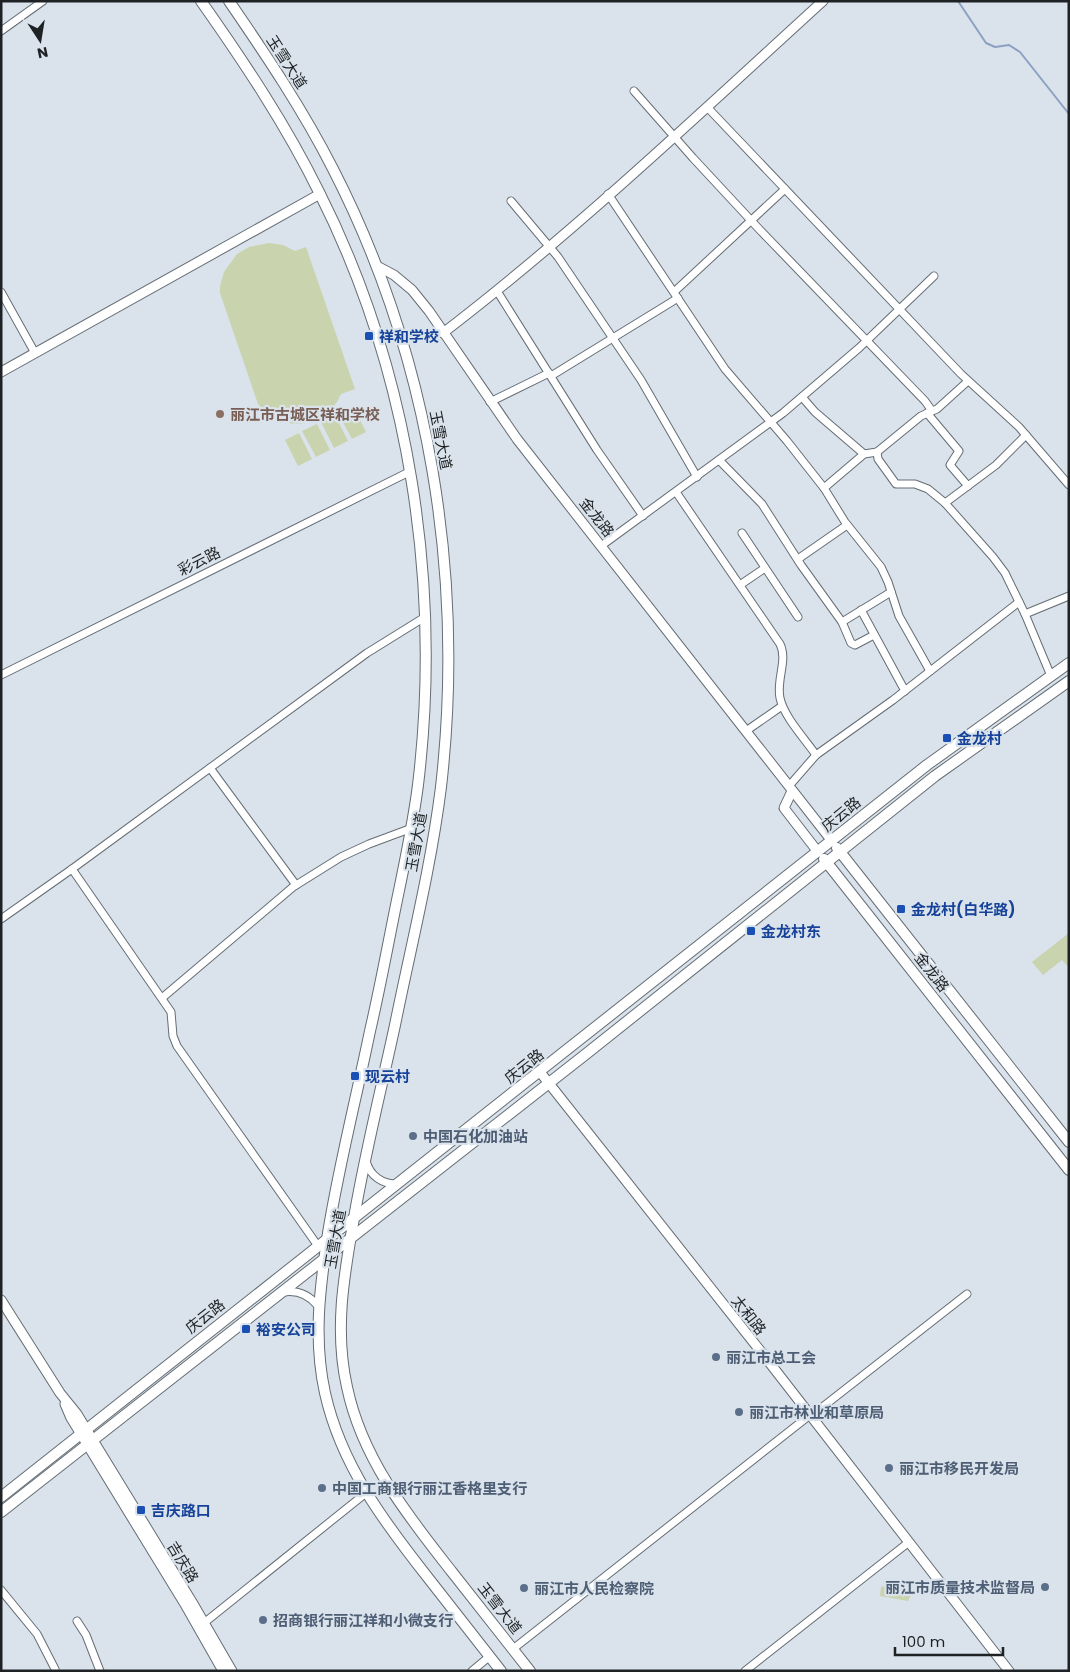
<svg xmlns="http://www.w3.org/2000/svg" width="1070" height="1672" viewBox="0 0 1070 1672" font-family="Poppins,'Noto Sans SC',sans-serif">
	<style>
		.green { fill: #c9d3ae }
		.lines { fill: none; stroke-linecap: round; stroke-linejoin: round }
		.stream { stroke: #8ca0c3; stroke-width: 2 }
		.minor-casing { stroke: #656d74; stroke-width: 9 }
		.tertiary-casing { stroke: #656d74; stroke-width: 11 }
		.secondary-casing { stroke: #656d74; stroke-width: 12 }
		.minor { stroke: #fff; stroke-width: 7 }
		.tertiary { stroke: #fff; stroke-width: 9 }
		.secondary { stroke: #fff; stroke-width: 10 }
		.transit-dot { fill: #1a4fb4; stroke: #dae3eb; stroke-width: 2 }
		.education-dot { fill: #8d6e63; stroke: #dae3eb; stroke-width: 2 }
		.service-dot { fill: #5c6f8a; stroke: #dae3eb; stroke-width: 2 }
		.labels { text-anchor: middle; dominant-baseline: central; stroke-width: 4.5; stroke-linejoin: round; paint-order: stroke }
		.street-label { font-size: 15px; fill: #1e2225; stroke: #dae3eb }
		.transit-label { font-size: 15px; font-weight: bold; fill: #164399; stroke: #dae3eb; text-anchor: start }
		.education-label { font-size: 15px; font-weight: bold; fill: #785e54; stroke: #dae3eb; text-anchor: start }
		.service-label { font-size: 15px; font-weight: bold; fill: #4e5e75; stroke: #dae3eb; text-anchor: start }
	</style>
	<rect width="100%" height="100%" fill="#dae3eb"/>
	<g class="green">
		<path d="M 269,243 L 283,245 L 295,251 L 306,247 L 355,389 L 341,394 C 326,429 281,434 258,404 L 220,293 L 220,286 L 224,272 L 237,254 L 249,247 Z"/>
		<path d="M 353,406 L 366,432 L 352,439 L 338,413 Z"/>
		<path d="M 335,415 L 348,441 L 334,448 L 321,422 Z"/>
		<path d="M 317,424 L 330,450 L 316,457 L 302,431 Z"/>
		<path d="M 299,433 L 312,459 L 298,466 L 285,440 Z"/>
		<path d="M 1069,933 L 1069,968 L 1062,960 L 1043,975 L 1032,962 Z"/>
		<path d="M 894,1583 C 903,1583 909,1585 911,1594 L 908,1601 L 880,1596 L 881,1587 Z"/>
	</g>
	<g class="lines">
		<path class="stream" d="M 958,1 L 986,43 L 995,47 L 1009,45 L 1020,52 L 1069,114"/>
		<defs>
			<g id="minor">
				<path d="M 1,31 L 43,1"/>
				<path d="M 634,91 L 693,158 L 759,229 L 925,401 L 932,411"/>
				<path d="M 707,107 L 961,374 L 1019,427 L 1069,485"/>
				<path d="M 608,194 L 725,369 L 787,441 L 824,488 L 845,522 L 881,567 L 888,582 L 899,616 L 930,671"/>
				<path d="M 511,201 L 558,257 L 641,380 L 697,477"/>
				<path d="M 497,291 L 597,450 L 643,516"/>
				<path d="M 1,292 L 35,353"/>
				<path d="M 674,292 L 785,189"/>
				<path d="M 551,376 L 678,298"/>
				<path d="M 802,397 L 815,412 L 864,454"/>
				<path d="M 490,402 L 549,373"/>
				<path d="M 927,413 L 959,451 L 950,465 L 968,486"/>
				<path d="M 877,452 L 878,459 L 896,484 L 915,484 L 928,489 L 945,503 L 993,557 L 1005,573 L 1025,614 L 1051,676"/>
				<path d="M 719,460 L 762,504 L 801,565 L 842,622 L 891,592"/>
				<path d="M 824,488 L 864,454 L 877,452 L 921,416 L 937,409 L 968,381"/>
				<path d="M 676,492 L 780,644 C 788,660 776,680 780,698 C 784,717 805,739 816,755"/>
				<path d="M 945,503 L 996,465 L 1026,435"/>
				<path d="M 742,533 L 798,617"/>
				<path d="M 601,546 L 783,413 L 859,348 L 934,276"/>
				<path d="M 798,559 L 847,525"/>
				<path d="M 740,585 L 765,568"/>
				<path d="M 861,610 L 905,691"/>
				<path d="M 1025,614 L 1069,596"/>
				<path d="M 842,622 L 851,643 L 855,645 L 874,635"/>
				<path d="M 1,675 L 409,472"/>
				<path d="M 746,731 L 782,706"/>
				<path d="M 210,768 L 296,885"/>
				<path d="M 789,786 L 816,755 L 893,700 L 1019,602"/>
				<path d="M 72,869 L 171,1012 L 173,1036 L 177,1046 L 318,1246"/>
				<path d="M 1,919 L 72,869 L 367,653 L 425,617"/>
				<path d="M 162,998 L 293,887 L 341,857 L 369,844 L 412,828"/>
				<path d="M 366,1161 C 370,1176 382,1184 397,1184"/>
				<path d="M 284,1292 C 298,1290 309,1295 318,1306"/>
				<path d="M 811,1416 L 967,1294"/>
				<path d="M 1,1590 L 37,1634 L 55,1669"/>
				<path d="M 77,1621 L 86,1635 L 100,1671"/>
				<path d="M 204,1623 L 366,1493"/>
				<path d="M 513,1649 L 810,1415"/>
				<path d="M 472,1671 L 490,1656"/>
				<path d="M 745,1671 L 909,1542"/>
			</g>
			<g id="tertiary">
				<path d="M 377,266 L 394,275 L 412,290 L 429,311 L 517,439 L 832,841"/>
				<path d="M 443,333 C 576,231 699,114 823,1"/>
				<path d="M 1,372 L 320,194"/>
				<path d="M 792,791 L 784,808 L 818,852"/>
				<path d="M 540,1072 L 762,1353 L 1009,1671"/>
				<path d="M 1,1300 L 60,1393 L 77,1414 L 192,1602 L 232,1671"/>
				<path d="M 65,1404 L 71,1418 L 186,1606 L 223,1671"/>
			</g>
			<g id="secondary">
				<path d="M 201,1 C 244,62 286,125 319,192 C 410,372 442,585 418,785 C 413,824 405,862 397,900 C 388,944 380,988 370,1031 C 356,1099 339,1165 328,1233 C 320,1287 313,1339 325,1393 C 341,1465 384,1522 429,1579 C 453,1610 477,1640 501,1671"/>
				<path d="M 229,1 C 266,55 303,110 333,169 C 430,358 465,577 441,787 C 431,867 411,946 395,1025 C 381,1090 365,1153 354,1218 C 344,1275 334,1330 347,1387 C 362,1459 408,1516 452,1572 C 478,1605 504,1638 530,1671"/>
				<path d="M 837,848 L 1069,1142"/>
				<path d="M 824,859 L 1069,1170"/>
				<path d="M 1,1497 L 927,765 L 1069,663"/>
				<path d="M 1,1512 L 586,1054 L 935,776 L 1069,681"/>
			</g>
		</defs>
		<use href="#minor" class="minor-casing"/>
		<use href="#tertiary" class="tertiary-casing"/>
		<use href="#secondary" class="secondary-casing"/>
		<use href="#minor" class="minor"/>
		<use href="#tertiary" class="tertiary"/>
		<use href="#secondary" class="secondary"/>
	</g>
	<g class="transit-dot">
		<rect x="364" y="331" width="10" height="10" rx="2.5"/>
		<rect x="942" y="733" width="10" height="10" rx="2.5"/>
		<rect x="896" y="904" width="10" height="10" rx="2.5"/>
		<rect x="746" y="926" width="10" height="10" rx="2.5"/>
		<rect x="350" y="1071" width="10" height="10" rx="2.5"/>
		<rect x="241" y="1324" width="10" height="10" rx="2.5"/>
		<rect x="136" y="1505" width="10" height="10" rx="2.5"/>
	</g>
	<circle class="education-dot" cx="220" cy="414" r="5"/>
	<g class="service-dot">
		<circle cx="413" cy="1136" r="5"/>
		<circle cx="716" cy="1357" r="5"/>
		<circle cx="739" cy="1412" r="5"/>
		<circle cx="889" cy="1468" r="5"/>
		<circle cx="322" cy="1488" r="5"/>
		<circle cx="1045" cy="1587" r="5"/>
		<circle cx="524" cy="1588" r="5"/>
		<circle cx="263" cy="1620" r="5"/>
	</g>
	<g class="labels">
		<g class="street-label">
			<text transform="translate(287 62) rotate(57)">玉雪大道</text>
			<text transform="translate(441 440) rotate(79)">玉雪大道</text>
			<text transform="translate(597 517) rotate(52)">金龙路</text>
			<text transform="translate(199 561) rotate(-27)">彩云路</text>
			<text transform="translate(841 814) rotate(-39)">庆云路</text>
			<text transform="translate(416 842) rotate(-80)">玉雪大道</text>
			<text transform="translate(932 972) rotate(52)">金龙路</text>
			<text transform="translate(524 1066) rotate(-38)">庆云路</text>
			<text transform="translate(335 1239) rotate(-80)">玉雪大道</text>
			<text transform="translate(749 1315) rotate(52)">太和路</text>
			<text transform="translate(205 1316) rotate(-38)">庆云路</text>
			<text transform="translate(183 1562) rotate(59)">吉庆路</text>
			<text transform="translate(500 1608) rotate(52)">玉雪大道</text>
		</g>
		<g class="transit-label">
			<text x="379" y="336">祥和学校</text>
			<text x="957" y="738">金龙村</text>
			<text x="911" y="909">金龙村(白华路)</text>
			<text x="761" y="931">金龙村东</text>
			<text x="365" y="1076">现云村</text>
			<text x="256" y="1329">裕安公司</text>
			<text x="151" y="1510">吉庆路口</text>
		</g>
		<g class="education-label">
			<text x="230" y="414">丽江市古城区祥和学校</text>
		</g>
		<g class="service-label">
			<text x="423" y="1136">中国石化加油站</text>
			<text x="726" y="1357">丽江市总工会</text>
			<text x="749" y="1412">丽江市林业和草原局</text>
			<text x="899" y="1468">丽江市移民开发局</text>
			<text x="332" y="1488">中国工商银行丽江香格里支行</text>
			<text x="1035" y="1587" text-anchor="end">丽江市质量技术监督局</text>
			<text x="534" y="1588">丽江市人民检察院</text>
			<text x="273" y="1620">招商银行丽江祥和小微支行</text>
		</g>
	</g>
	<rect width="1070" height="1672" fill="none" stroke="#1e2225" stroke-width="5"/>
	<g transform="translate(40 40) rotate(168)" stroke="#dae3eb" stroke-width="4" paint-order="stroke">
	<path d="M0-4L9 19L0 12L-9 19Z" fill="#1e2225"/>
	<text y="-8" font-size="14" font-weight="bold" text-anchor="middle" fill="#1e2225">N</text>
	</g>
	<path d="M895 1647v8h108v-8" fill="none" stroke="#1e2225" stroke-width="2.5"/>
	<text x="902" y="1647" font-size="15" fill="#1e2225" stroke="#dae3eb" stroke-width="4" paint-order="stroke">100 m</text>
</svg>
